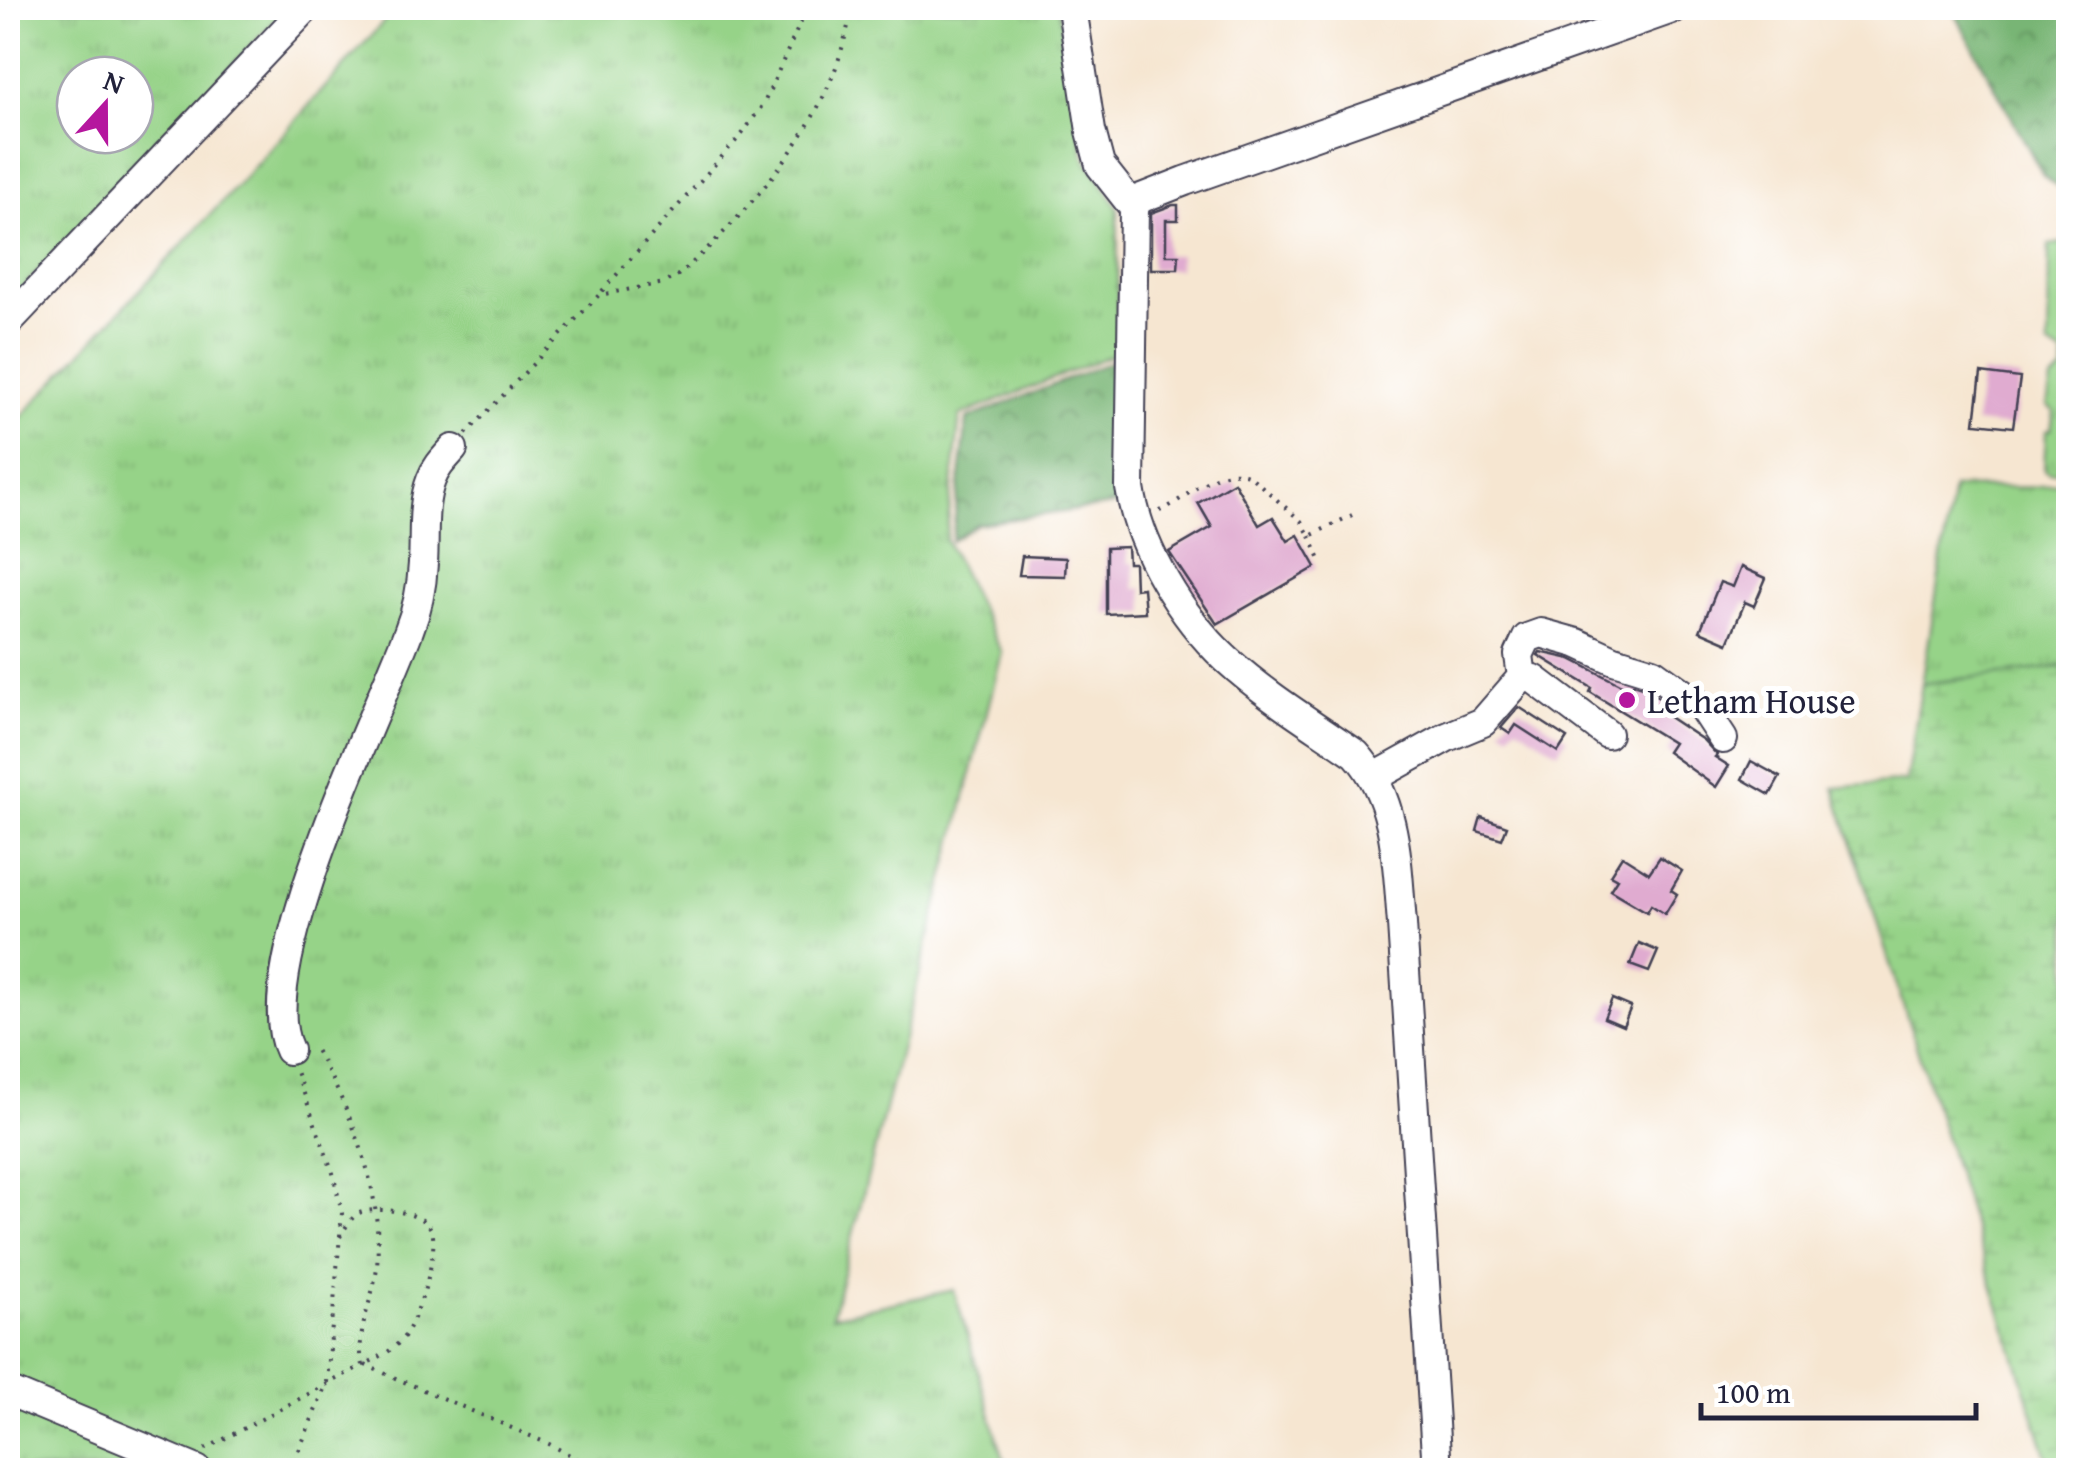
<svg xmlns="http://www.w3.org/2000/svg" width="2076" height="1478" viewBox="0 0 2076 1478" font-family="'Gentium Book Plus',serif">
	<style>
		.grass { fill: url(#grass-tufts); stroke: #5c7a62; stroke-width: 2.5; fill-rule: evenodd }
		.forest { fill: url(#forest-crowns); stroke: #4d6c58; stroke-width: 2.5 }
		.wetland { fill: url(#wetland-marsh); stroke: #5c7a62; stroke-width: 2.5 }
		.garden { fill: #96d388; stroke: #5c7a62; stroke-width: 2.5 }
		.building { fill: #e0abd0 }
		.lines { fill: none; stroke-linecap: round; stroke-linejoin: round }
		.minor-casing { stroke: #423f52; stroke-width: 32 }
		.path { stroke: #423f52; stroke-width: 4; stroke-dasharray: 2.5 8; stroke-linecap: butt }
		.minor { stroke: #fff; stroke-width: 28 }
		.poi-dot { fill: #b5179e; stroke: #fff; stroke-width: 4 }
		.labels { text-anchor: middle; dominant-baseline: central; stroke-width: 10; stroke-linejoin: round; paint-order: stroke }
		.poi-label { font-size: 35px; fill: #22223b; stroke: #fff; text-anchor: start }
	</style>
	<defs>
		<pattern id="grass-tufts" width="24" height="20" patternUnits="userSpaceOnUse" patternTransform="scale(2.5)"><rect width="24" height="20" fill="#96d388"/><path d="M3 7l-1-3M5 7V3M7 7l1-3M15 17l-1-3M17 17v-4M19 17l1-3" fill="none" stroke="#81b576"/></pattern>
		<pattern id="forest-crowns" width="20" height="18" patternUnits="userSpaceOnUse" patternTransform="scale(2.5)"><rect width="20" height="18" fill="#78b574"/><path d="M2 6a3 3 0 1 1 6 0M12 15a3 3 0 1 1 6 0" fill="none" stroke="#629360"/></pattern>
		<pattern id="wetland-marsh" width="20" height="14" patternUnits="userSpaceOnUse" patternTransform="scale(2.5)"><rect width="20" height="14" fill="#96d388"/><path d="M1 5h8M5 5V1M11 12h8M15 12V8" fill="none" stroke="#81b576"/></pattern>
	</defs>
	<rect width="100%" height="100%" fill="#fff"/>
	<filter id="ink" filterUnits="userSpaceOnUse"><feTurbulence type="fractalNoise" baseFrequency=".01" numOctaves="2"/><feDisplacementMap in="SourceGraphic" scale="20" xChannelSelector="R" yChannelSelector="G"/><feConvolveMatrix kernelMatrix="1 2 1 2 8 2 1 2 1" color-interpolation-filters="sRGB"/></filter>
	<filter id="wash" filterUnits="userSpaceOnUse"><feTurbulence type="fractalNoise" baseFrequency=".0048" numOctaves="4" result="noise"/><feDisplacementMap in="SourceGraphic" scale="40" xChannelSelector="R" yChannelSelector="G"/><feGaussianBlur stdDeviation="2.25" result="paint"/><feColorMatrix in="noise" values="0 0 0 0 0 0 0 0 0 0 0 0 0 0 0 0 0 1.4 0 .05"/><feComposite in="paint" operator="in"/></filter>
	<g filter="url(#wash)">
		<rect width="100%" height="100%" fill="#f6e6d1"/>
		<g class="grass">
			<path d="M 8,8 L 287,8 L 8,303 ZM 75,75 L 135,75 L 135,135 L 75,135 Z"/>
			<path d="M 396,8 L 1058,8 L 1084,155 L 1118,208 L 1117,353 L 960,416 L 946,540 L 1002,653 L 832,1316 L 954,1290 L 1007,1470 L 8,1470 L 8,431 L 237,186 Z"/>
			<path d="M 2064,363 L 2068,363 L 2068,470 L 2049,473 L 2044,470 L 2046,431 L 2051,430 L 2054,411 L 2047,406 L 2051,381 L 2063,371 Z"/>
			<path d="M 2068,482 L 2068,666 L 1922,684 L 1953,488 L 2033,487 Z"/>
		</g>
		<g class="forest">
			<path d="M 1952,8 L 2068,8 L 2068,195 L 2043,175 Z"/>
			<path d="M 1120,358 L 1121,504 L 977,524 L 952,541 L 967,419 Z"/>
		</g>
		<path class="wetland" d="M 2068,666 L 2068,1470 L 2051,1470 L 1834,788 L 1906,781 L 1922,684 Z"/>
		<path class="garden" d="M 2062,243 L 2068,247 L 2068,363 L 2064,363 L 2063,355 L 2048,346 L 2049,245 Z"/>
		<g id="blocks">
			<g class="building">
				<path d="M 1173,205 L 1178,205 L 1178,220 L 1166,220 L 1166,255 L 1179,255 L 1178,269 L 1151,269 L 1151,213 Z"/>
				<path d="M 1981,373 L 2020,378 L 2013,427 L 1975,423 Z"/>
				<path d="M 1234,482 L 1259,525 L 1273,517 L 1288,541 L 1298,535 L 1316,567 L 1217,624 L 1169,552 L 1212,527 L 1198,503 Z"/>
				<path d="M 1127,547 L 1128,563 L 1134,563 L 1135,589 L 1143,588 L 1145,612 L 1106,614 L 1106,548 Z"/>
				<path d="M 1022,556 L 1066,558 L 1065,576 L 1019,575 Z"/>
				<path d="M 1741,567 L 1766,578 L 1754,606 L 1745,602 L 1728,643 L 1700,631 L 1720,582 L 1733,587 Z"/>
				<path d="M 1540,652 L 1571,659 L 1629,689 L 1633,684 L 1645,688 L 1666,703 L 1661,712 L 1703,740 L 1717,755 L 1715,757 L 1729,766 L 1716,787 L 1667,752 L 1673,743 L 1590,692 L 1592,688 L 1538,655 Z"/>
				<path d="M 1519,707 L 1567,738 L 1558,752 L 1516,725 L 1510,734 L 1501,728 Z"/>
				<path d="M 1751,761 L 1780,777 L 1770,795 L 1742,779 Z"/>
				<path d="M 1481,817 L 1507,826 L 1502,839 L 1477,831 Z"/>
				<path d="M 1622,856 L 1649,873 L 1660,857 L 1682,871 L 1671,890 L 1677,894 L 1665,914 L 1651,905 L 1647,912 L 1610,890 L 1617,879 L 1610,875 Z"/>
				<path d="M 1639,943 L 1658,951 L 1649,972 L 1630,965 Z"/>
				<path d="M 1612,999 L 1631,1007 L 1623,1026 L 1604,1018 Z"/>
			</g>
		</g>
	</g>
	<g filter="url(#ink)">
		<use href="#blocks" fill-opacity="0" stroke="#423f52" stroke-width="2.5"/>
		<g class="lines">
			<defs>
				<g id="minor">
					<path d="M 1072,8 L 1091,131 L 1100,165 L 1134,208 L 1130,488 C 1139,548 1182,618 1226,659 C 1265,695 1313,724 1356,754 C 1398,800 1397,866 1402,924 L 1437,1470"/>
					<path d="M 1134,208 L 1139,199 L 1185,181 L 1675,8"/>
					<path d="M 8,322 L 306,8"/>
					<path d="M 1522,677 L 1534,679 L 1607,734"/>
					<path d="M 1375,777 L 1447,737 L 1483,722 L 1522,677 L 1519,655 L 1527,638 L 1541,633 L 1577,643 L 1614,660 L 1653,672 L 1702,707 L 1723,739"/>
					<path d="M 289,1050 C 250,971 377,716 409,630 C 417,610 422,585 423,563 C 425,536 421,506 431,480 C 436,467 444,459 453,449"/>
					<path d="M 8,1391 L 197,1470"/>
				</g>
			</defs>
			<use href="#minor" class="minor-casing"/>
			<g class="path">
				<path d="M 602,291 L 743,133 L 764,103 L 807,8"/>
				<path d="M 466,434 L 599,295 L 664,283 L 678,275 C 735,227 801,151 830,82 C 841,58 846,32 853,8"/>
				<path d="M 1160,511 C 1189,498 1217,462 1250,476 L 1301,521 L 1310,536 L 1352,515"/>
				<path d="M 1310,536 L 1320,560"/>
				<path d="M 340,1237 C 345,1229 350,1218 359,1213 C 376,1206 422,1211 431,1229 C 441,1248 417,1323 402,1339 C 391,1352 378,1358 363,1365"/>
				<path d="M 365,1365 L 549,1444 L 587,1464 L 589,1470"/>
				<path d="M 205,1449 L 363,1365 C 354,1333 374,1299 377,1266 C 383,1187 352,1112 313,1045"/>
				<path d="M 291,1470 L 327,1382 L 342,1213 L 333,1173 L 295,1069"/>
			</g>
			<use href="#minor" class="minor"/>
		</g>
	</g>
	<circle class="poi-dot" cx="1627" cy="700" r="10"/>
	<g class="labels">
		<g class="poi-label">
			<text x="1647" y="700">Letham House</text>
		</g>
	</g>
	<rect width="2076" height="1478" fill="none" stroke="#fff" stroke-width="40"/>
	<g transform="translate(105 105) rotate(21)"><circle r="48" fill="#ffffff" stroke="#a7a7b1" stroke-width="2.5"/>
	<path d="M0-8L18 38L0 25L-18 38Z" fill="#b5179e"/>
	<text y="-15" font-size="28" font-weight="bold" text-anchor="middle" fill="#22223b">N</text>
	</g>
	<path d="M1701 1403v15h275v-15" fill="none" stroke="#22223b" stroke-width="5"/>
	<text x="1716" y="1403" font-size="30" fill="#22223b" stroke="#ffffff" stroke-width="8" paint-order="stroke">100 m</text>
</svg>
